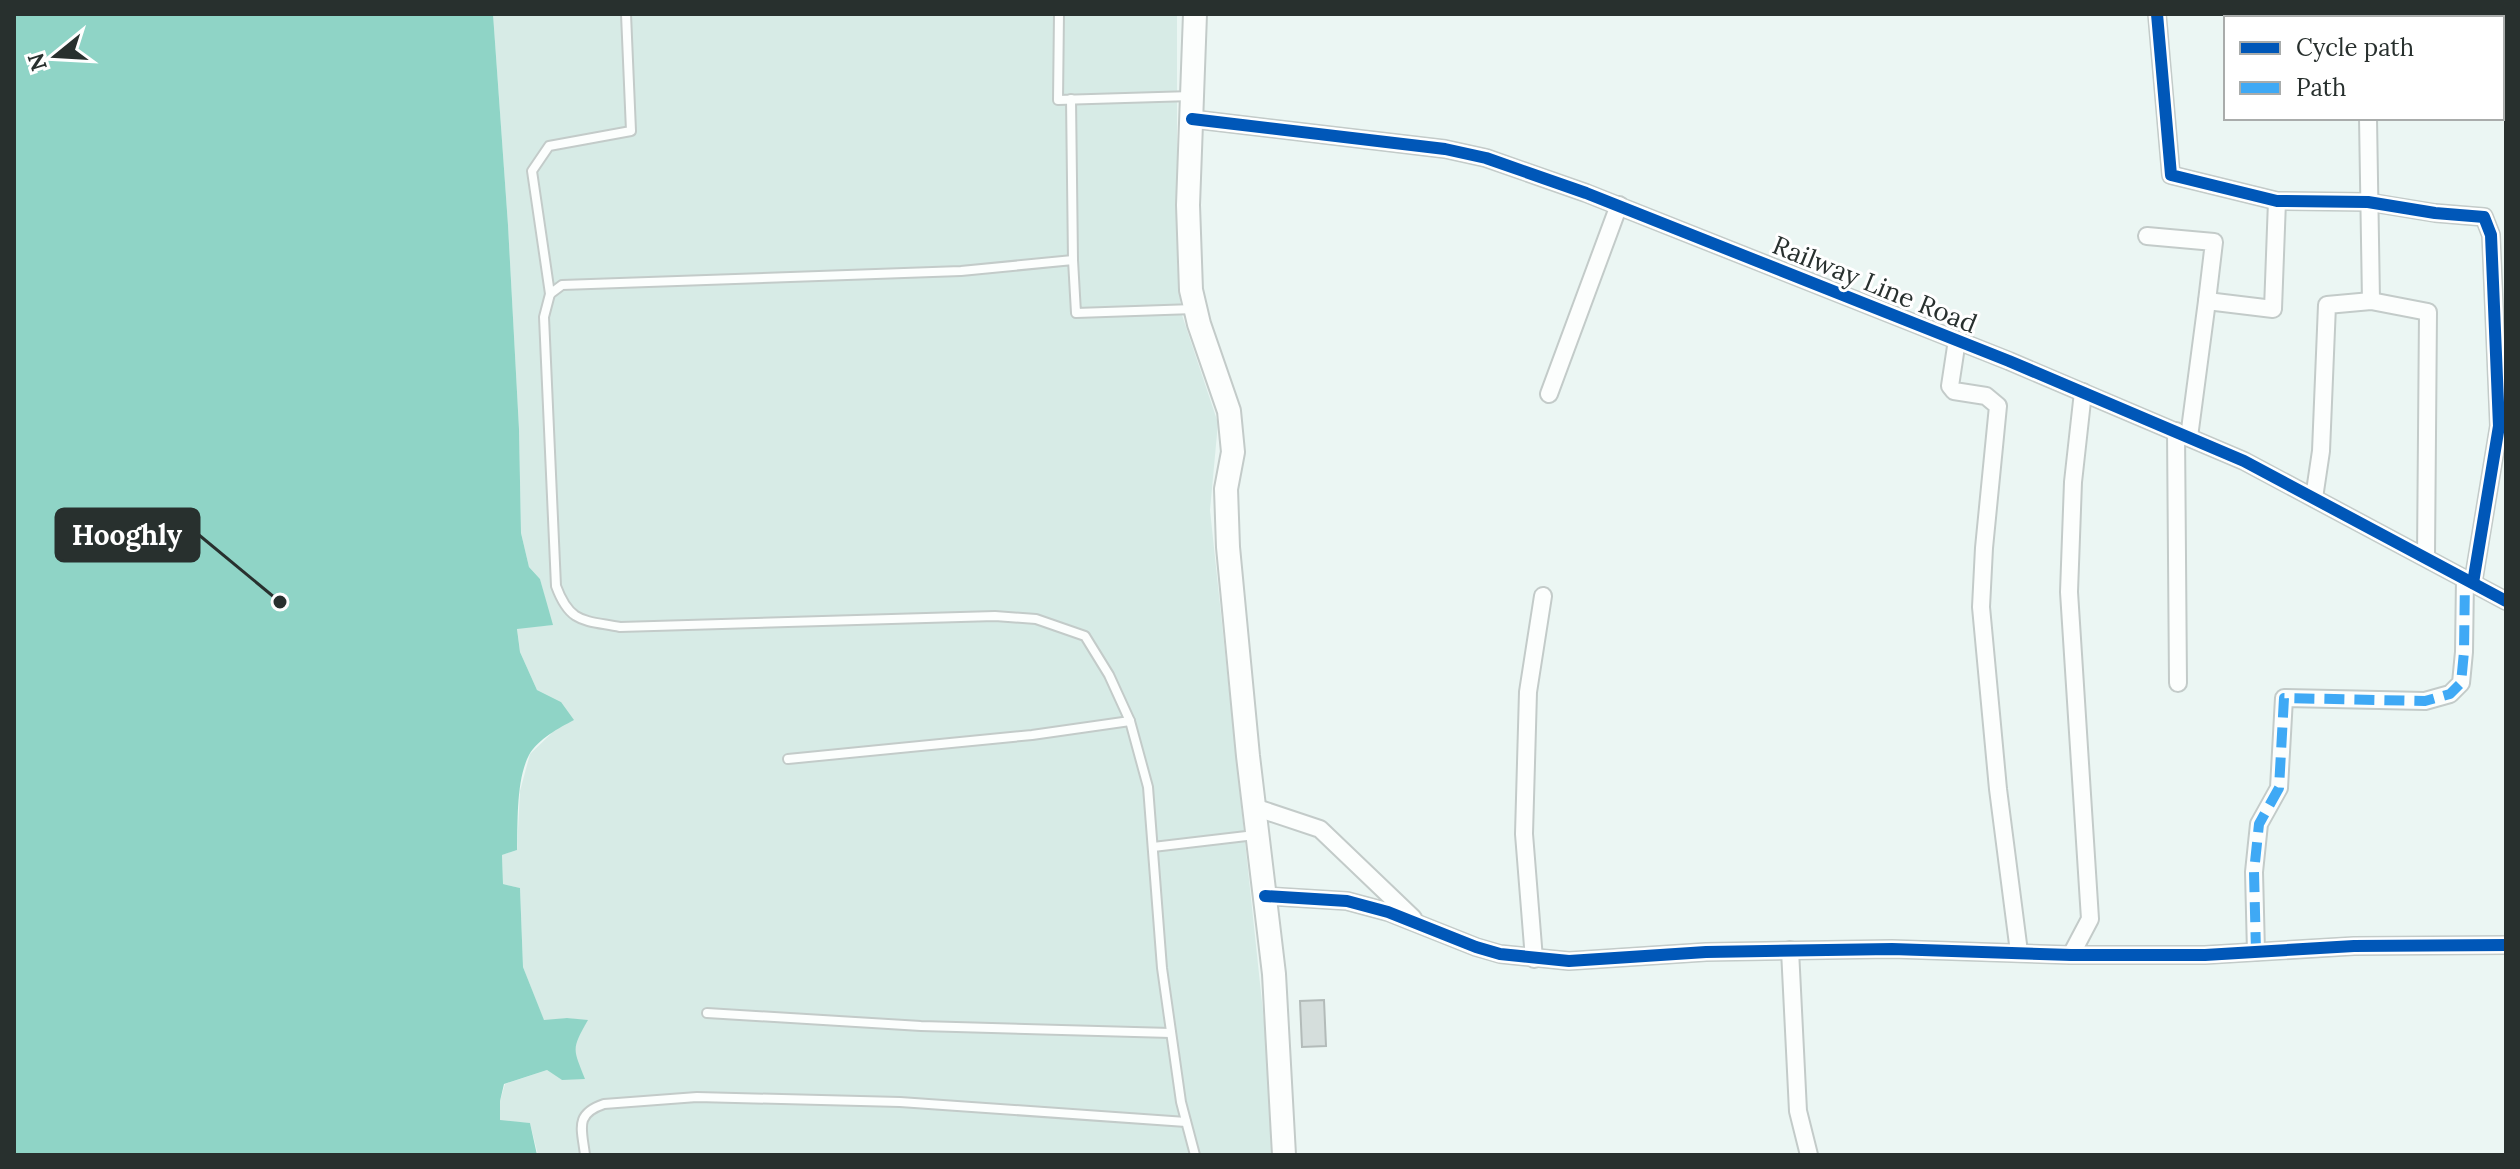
<svg xmlns="http://www.w3.org/2000/svg" width="2520" height="1169" viewBox="0 0 2520 1169" font-family="Lora,serif">
	<style>
		.built { fill: #d7ebe6 }
		.water { fill: #8fd4c6 }
		.building { fill: #d5dedc; stroke: #b3bbb9; stroke-width: 2 }
		.lines { fill: none; stroke-linecap: round; stroke-linejoin: round }
		.lane-casing { stroke: #c3cbc9; stroke-width: 12 }
		.street-casing { stroke: #c3cbc9; stroke-width: 20 }
		.secondary-casing { stroke: #c3cbc9; stroke-width: 26 }
		.lane { stroke: #fcfefd; stroke-width: 8 }
		.street { stroke: #fcfefd; stroke-width: 16 }
		.secondary { stroke: #fcfefd; stroke-width: 22 }
		.quiet { stroke: #3fa9f5; stroke-width: 10; stroke-dasharray: 20 10; stroke-linecap: butt }
		.cycleway-casing { stroke: #fff; stroke-width: 17 }
		.cycleway { stroke: #0057b8; stroke-width: 12 }
		.labels { text-anchor: middle; dominant-baseline: central; stroke-width: 6; stroke-linejoin: round; paint-order: stroke }
		.street-label { font-size: 26px; fill: #28302e; stroke: #fff }
		.leader { fill: none; stroke: #28302e; stroke-width: 3 }
		.callout-dot { fill: #28302e; stroke: #fff; stroke-width: 3 }
		.callout { fill: #28302e; stroke: #28302e; stroke-width: 3 }
		.callout-label { font-size: 28px; text-anchor: middle; font-weight: bold; fill: #fff }
	</style>
	<rect width="100%" height="100%" fill="#ebf6f3"/>
	<path class="built" d="M 493,14 L 1177,14 L 1177,258 L 1181,312 L 1218,423 L 1210,510 L 1268,1059 L 1271,1155 L 538,1155 L 530,1123 L 500,1121 L 500,1101 L 505,1084 L 547,1070 L 562,1080 L 574,1052 L 574,1043 L 587,1021 L 567,1018 L 544,1021 L 523,967 L 520,888 L 503,884 L 502,855 L 517,850 L 520,791 L 530,754 L 554,731 L 561,702 L 537,690 L 520,652 L 517,628 L 552,625 L 540,579 L 529,567 L 521,533 L 519,429 L 508,225 Z"/>
	<path class="water" d="M 14,14 L 493,14 L 508,225 L 519,429 L 521,533 L 529,567 L 540,579 L 553,625 L 517,629 L 520,652 L 537,690 L 561,702 L 574,720 C 559,728 538,739 529,755 C 516,780 518,822 517,850 L 502,855 L 503,884 L 520,888 L 523,967 L 544,1020 L 567,1018 L 588,1020 C 571,1050 573,1048 585,1079 L 562,1080 L 547,1070 L 504,1084 L 500,1101 L 500,1120 L 530,1123 L 537,1155 L 14,1155 Z"/>
	<path class="building" d="M 1324,1000 L 1326,1046 L 1302,1047 L 1300,1001 Z"/>
	<g class="lines">
		<defs>
			<g id="lane">
				<path d="M 1059,14 L 1058,100 L 1192,96"/>
				<path d="M 1071,99 L 1073,260"/>
				<path d="M 550,294 L 532,171 L 549,146 L 631,131 L 626,14"/>
				<path d="M 1194,309 L 1076,313 L 1073,260 L 961,271 L 562,285 L 550,294 L 544,317 L 556,586 C 570,624 584,620 620,627 L 995,616 L 1036,619 L 1085,636 L 1109,675 L 1130,721 L 1148,787 L 1162,968 L 1181,1102 L 1195,1155"/>
				<path d="M 788,759 L 1032,735 L 1130,721"/>
				<path d="M 1153,847 L 1255,835"/>
				<path d="M 707,1013 L 921,1026 L 1171,1033"/>
				<path d="M 585,1155 C 582,1129 574,1114 604,1104 L 697,1097 L 900,1102 L 1186,1122"/>
			</g>
			<g id="street">
				<path d="M 2157,14 L 2171,175 L 2277,201 L 2368,202 L 2435,213 L 2484,217 L 2491,235 L 2499,426 L 2473,583"/>
				<path d="M 2367,14 L 2367,18"/>
				<path d="M 2368,118 L 2371,301"/>
				<path d="M 1192,119 L 1445,149 L 1486,158 L 1586,193 L 2009,361 L 2244,461 L 2506,601"/>
				<path d="M 2147,236 L 2214,242 L 2207,301"/>
				<path d="M 1957,340 L 1950,386 L 1954,391 L 1986,396 L 1998,406 L 1984,548 L 1981,607 L 1998,789 L 2019,952"/>
				<path d="M 1549,394 L 1619,205"/>
				<path d="M 2176,431 L 2178,683"/>
				<path d="M 2189,437 L 2207,301 L 2273,309 L 2277,201"/>
				<path d="M 2314,498 L 2321,451 L 2327,305 L 2371,301 L 2428,312 L 2426,556"/>
				<path d="M 1254,807 L 1320,829 L 1413,918"/>
				<path d="M 1265,896 L 1347,901 L 1388,912 L 1476,947 L 1500,954 L 1569,961 L 1706,952 L 1892,949 L 2071,955 L 2205,955 L 2354,946 L 2506,945"/>
				<path d="M 1790,950 L 1798,1111 L 1809,1155"/>
				<path d="M 2256,952 L 2254,872 L 2259,824 L 2279,788 L 2284,698 L 2425,701 L 2450,694 L 2461,683 L 2464,652 L 2465,578"/>
				<path d="M 2071,955 L 2090,919 L 2069,592 L 2073,482 L 2083,392"/>
				<path d="M 1534,959 L 1524,834 L 1528,692 L 1543,596"/>
			</g>
			<path id="secondary" d="M 1195,14 L 1188,205 L 1191,290 L 1199,324 L 1229,411 L 1233,452 L 1226,489 L 1228,547 L 1248,756 L 1274,974 L 1284,1155"/>
		</defs>
		<use href="#lane" class="lane-casing"/>
		<use href="#street" class="street-casing"/>
		<use href="#secondary" class="secondary-casing"/>
		<use href="#lane" class="lane"/>
		<use href="#street" class="street"/>
		<use href="#secondary" class="secondary"/>
		<path class="quiet" d="M 2256,952 L 2254,872 L 2259,824 L 2279,788 L 2284,698 L 2425,701 L 2450,694 L 2461,683 L 2464,652 L 2465,578"/>
		<defs>
			<g id="cycleway">
				<path d="M 2157,14 L 2171,175 L 2277,201 L 2368,202 L 2435,213 L 2484,217 L 2491,235 L 2499,426 L 2473,583"/>
				<path d="M 1192,119 L 1445,149 L 1486,158 L 1586,193 L 2009,361 L 2244,461 L 2506,601"/>
				<path d="M 1265,896 L 1347,901 L 1388,912 L 1476,947 L 1500,954 L 1569,961 L 1706,952 L 1892,949 L 2071,955 L 2205,955 L 2354,946 L 2506,945"/>
			</g>
		</defs>
		<use href="#cycleway" class="cycleway-casing"/>
		<use href="#cycleway" class="cycleway"/>
	</g>
	<g class="labels">
		<g class="street-label">
			<text transform="translate(1875 284) rotate(22)">Railway Line Road</text>
		</g>
	</g>
	<path class="leader" d="M280 602L199 535"/>
	<circle class="callout-dot" cx="280" cy="602" r="8"/>
	<rect class="callout" x="56" y="509" width="143" height="52" rx="8"/>
	<g class="callout-label">
		<text x="127" y="545">Hooghly</text>
	</g>
	<rect width="2520" height="1169" fill="none" stroke="#28302e" stroke-width="32"/>
	<rect x="2224" y="16" width="280" height="104" fill="#ffffff" stroke="#a9acab" stroke-width="2"/>
	<rect x="2240" y="42" width="40" height="12" fill="#0057b8" stroke="#a9acab" stroke-width="2"/>
	<text x="2296" y="56" font-size="24" fill="#28302e">Cycle path</text>
	<rect x="2240" y="82" width="40" height="12" fill="#3fa9f5" stroke="#a9acab" stroke-width="2"/>
	<text x="2296" y="96" font-size="24" fill="#28302e">Path</text>
	<g transform="translate(56 56) rotate(252)" stroke="#ffffff" stroke-width="6" paint-order="stroke">
	<path d="M0-6L14 30L0 20L-14 30Z" fill="#28302e"/>
	<text y="-12" font-size="22" font-weight="bold" text-anchor="middle" fill="#28302e">N</text>
	</g>
</svg>
